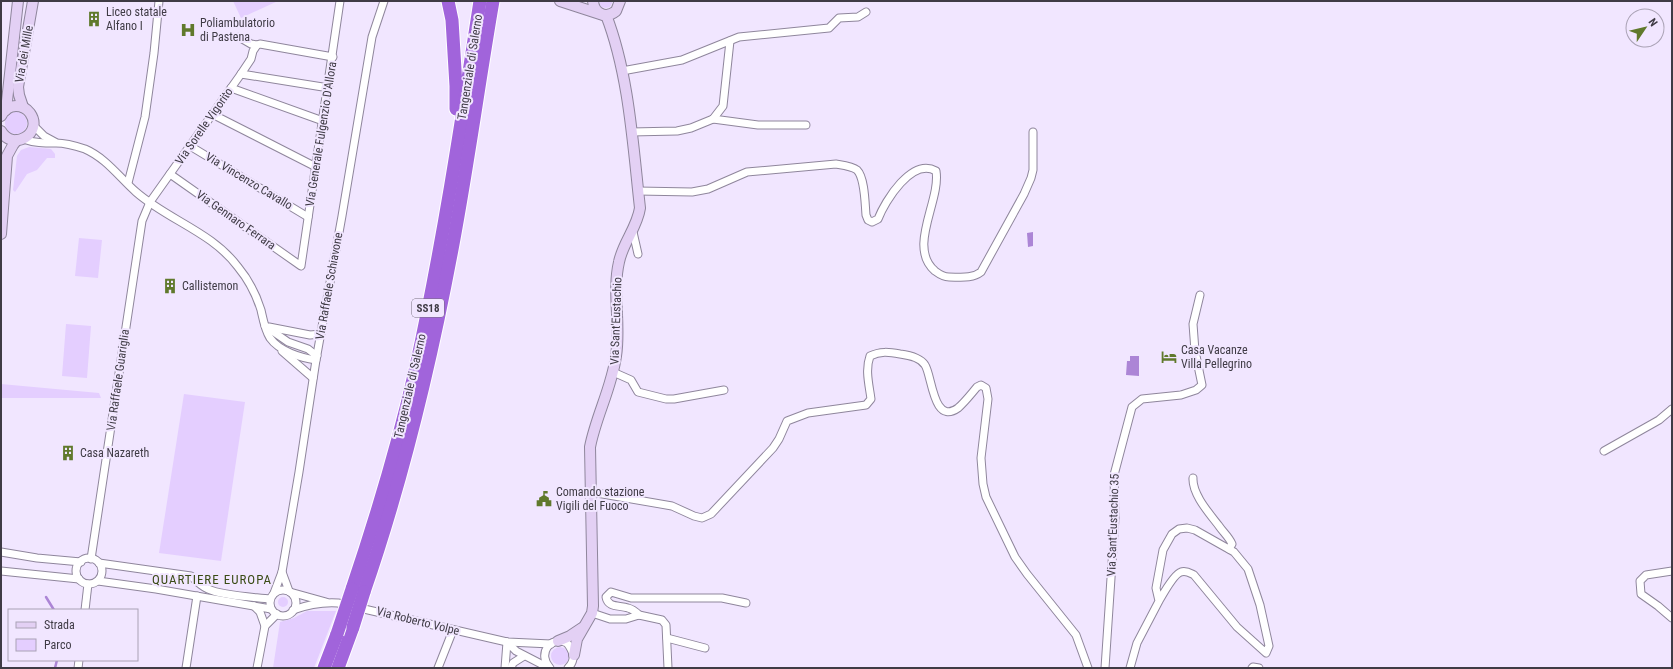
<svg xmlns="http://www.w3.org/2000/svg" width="1673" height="669" viewBox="0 0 1673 669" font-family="'Roboto Condensed',sans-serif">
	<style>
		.green { fill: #e4ceff }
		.water { fill: #ac85d6 }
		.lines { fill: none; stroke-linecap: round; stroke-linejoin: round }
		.stream { stroke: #ac85d6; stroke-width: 2.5 }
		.street-casing { stroke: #8f869c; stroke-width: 9 }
		.secondary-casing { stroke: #8f869c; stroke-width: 12 }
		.highway-casing { stroke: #fff; stroke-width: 15 }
		.street { stroke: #fff; stroke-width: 7 }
		.secondary { stroke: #e3d0f4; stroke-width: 10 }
		.highway { stroke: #a164db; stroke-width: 13 }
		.highway-bridge-casing { stroke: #fff; stroke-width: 15; stroke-linecap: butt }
		.highway-bridge { stroke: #a164db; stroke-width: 13 }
		.labels { text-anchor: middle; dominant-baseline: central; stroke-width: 4; stroke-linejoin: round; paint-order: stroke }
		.shield { fill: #f1e6ff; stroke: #746e7d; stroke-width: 1 }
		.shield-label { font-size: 11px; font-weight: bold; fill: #3f3b45 }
		.poi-label { font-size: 12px; fill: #3f3b45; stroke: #f1e6ff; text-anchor: start }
		.street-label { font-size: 12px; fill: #3f3b45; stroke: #f1e6ff }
		.neighbourhood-label { font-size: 13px; letter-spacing: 1px; fill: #3a4b15; stroke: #f1e6ff }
	</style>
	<rect width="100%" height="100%" fill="#f1e6ff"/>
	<g class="green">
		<path d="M 233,1 L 278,1 L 241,18 Z"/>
		<path d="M 599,1 L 613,1 L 610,7 L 606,8 L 601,7 Z"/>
		<circle cx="16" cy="123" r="11"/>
		<path d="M 29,147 L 51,149 L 55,154 L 55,158 L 47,158 L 37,170 L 27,174 L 15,192 L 13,190 L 17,156 L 21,150 Z"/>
		<path d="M 79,238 L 102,240 L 98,278 L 75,276 Z"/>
		<path d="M 66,324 L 91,326 L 87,378 L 62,376 Z"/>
		<path d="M 1,384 L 99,393 L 101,398 L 1,398 Z"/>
		<path d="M 184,394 L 245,402 L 221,561 L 159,553 Z"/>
		<circle cx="283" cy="602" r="5"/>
		<path d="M 307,611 L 336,611 L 314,668 L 273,668 L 280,622 L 294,618 Z"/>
		<circle cx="560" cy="656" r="9"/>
	</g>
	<g class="water">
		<path d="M 1033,232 L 1033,246 L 1028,247 L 1027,233 Z"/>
		<path d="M 1130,356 L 1139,356 L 1139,376 L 1126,375 L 1127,361 L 1130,361 Z"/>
	</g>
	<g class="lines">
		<g class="stream">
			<path d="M 46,597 L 54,610"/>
			<path d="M 55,668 L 57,660"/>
		</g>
		<defs>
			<g id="street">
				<path d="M 239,37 L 251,44 L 257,45"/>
				<path d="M 622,71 L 682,60 L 739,37 L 829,28 L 839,18 L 858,17 L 866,12"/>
				<path d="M 241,74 L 329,88"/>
				<path d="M 231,88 L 323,121"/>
				<path d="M 212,114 L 316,167"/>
				<path d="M 713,119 L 758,125 L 806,125"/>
				<path d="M 33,125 L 44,136 L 55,142"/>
				<path d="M 631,132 L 677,131 L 691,128 L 713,119 L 723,106 L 730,41"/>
				<path d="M 23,139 C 34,143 44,143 56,143 C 65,143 76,146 85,149 C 106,158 120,178 136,192 C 168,220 212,232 238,267 C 248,279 256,294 261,310 C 263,319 265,330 270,338 C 279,351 301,358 316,360"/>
				<path d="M 190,146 L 308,217"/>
				<path d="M 170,174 L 301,266 L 340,1"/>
				<path d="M 128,183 L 145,117 L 154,53 L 159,1"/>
				<path d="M 638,191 L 692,192 L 708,189 L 747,172 L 836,164 C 842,165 852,166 857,170 C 865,178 865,204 866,215 L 868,220 L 872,222 L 878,219 C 885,201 912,157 936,171 C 941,201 907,247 935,271 C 939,274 944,277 949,277 C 960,277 972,279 981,272 L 1024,194 L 1031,178 L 1033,170 L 1033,132"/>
				<path d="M 633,232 L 638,254"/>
				<path d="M 265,326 L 288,342 L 308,349 L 317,356"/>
				<path d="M 269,327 L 310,335 L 321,334"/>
				<path d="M 282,351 L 313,378"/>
				<path d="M 613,372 L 631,380 L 638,392 L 666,399 L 674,399 L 724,390"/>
				<path d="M 1604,451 L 1659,420 L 1672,409"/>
				<path d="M 1193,478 C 1192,494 1209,513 1219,526 C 1223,532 1229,537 1232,544 L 1229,549"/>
				<path d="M 591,492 L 672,506 L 694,516 L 702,518 L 711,514 L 773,448 L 779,439 L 787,421 L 808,413 L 866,405 L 871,399 C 869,384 865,370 870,356 C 880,351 889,352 900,354 C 908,355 920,357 925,365 C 932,375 933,426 958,408 C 965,402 971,394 977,387 L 981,385 L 986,388 L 988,399 L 981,458 L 983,484 L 986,497 L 1015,557 L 1027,574 L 1076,635 L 1088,668"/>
				<path d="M 1,552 L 37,558 L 81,562"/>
				<circle cx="89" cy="571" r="13"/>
				<path d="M 91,559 L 142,221 L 150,202 L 241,74 L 251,59 L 253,51 L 257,45 L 260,44 L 333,57"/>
				<path d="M 99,563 L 191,576 C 196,581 201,586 208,589 C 223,596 253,597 270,599"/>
				<path d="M 1,571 L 79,579"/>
				<path d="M 1672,571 L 1646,575 L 1640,581 L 1641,594 L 1658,606 L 1672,618"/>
				<path d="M 282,572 L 289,591"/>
				<path d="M 98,581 L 156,589 L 271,609"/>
				<circle cx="283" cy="603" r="13"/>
				<path d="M 290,592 L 326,602"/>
				<path d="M 274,593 L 282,572 L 299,472 L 316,360 L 342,216 L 372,37 L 384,1"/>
				<path d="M 254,606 L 260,612 L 265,626"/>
				<path d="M 85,610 L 88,584"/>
				<path d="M 293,610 C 307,605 323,602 338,603 L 507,642 L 551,644"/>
				<path d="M 592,613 L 610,619 L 626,619 L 639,615 L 662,620 L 666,625 L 668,668"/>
				<path d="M 639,615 C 636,612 632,609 628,608 C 619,605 608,608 606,597 L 611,592 L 631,598 L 722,598 L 746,603"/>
				<path d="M 667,638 L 705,648"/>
				<path d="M 507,642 L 516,651 L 549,668"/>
				<path d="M 78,668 L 79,660"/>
				<path d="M 186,668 L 197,596"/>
				<path d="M 257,668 L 265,626 L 277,614"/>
				<path d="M 438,668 L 453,630"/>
				<path d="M 505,668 L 507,642"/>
				<path d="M 511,668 L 513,663 L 524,656"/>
				<path d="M 550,668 C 537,654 550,635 567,643 C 574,652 576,660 568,668"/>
				<path d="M 1105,668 L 1115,518 L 1114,475 L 1132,407 L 1142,399 L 1181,395 L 1196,390 L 1202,385 L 1195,351 L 1193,324 L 1200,295"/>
				<path d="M 1130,668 L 1137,643 L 1159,601 L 1156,588 L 1163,550 L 1172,534 L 1179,529 L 1187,528 L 1195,530 L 1234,552 L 1248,569 L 1260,605 L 1269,646 L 1266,653 L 1237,627 L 1194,575 C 1190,573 1186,570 1181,572 C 1174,574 1163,594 1159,601"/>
				<path d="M 1252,668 L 1253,667 L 1259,668"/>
			</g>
			<g id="secondary">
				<path d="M 560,1 L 603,15"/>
				<path d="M 593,1 C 594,14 606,19 616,11 L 620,1"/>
				<path d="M 23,107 L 19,95 L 18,87 L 33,1"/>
				<path d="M 6,110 L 18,1"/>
				<path d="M 1,116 C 4,110 9,106 16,106 C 22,106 27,109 30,113 C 44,133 13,152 1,131"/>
				<path d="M 1,234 L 7,156 L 13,145 L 17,140"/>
				<path d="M 558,641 L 570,636 L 582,628"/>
				<path d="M 574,655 L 577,639 L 592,613 L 593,606 L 590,447 C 596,416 612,387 616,356 C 621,325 612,292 619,262 C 623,242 637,228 640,208 C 633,146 629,74 606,15"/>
			</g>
			<g id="highway">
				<path d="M 448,1 L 452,20 L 456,86 L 456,109"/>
				<path d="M 352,589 C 376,518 398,445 415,371 C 442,249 461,125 480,1"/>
				<path d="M 364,592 C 403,479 431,362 453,244 C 468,164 479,82 493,1"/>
				<path d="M 324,668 L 337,634"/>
				<path d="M 338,668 L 353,627"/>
			</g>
		</defs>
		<use href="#street" class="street-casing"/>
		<use href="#secondary" class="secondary-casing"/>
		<use href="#highway" class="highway-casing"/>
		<use href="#street" class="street"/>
		<use href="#secondary" class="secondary"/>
		<use href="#highway" class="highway"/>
		<defs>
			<g id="highway-bridge">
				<path d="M 353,627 L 364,592"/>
				<path d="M 337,634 L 352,589"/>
			</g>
		</defs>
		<use href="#highway-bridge" class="highway-bridge-casing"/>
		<use href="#highway-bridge" class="highway-bridge"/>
	</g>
	<defs>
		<symbol id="building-bare" viewBox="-9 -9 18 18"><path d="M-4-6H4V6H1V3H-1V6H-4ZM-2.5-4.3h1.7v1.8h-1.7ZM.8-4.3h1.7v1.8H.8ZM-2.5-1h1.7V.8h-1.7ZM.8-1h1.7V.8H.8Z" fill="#60792c" stroke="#f1e6ff" stroke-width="2.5" paint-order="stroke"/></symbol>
		<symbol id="hospital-bare" viewBox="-9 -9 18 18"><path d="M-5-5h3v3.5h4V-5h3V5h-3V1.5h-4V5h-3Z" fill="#60792c" stroke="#f1e6ff" stroke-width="2.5" paint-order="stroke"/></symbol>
		<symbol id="hotel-bare" viewBox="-9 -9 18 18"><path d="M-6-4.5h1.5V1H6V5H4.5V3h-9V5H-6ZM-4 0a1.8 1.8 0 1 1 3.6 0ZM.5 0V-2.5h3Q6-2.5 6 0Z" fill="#60792c" stroke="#f1e6ff" stroke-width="2.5" paint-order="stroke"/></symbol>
		<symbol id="civic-bare" viewBox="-9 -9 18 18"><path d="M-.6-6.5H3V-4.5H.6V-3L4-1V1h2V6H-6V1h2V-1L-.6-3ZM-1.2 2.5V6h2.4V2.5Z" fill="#60792c" stroke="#f1e6ff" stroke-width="2.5" paint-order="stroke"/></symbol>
	</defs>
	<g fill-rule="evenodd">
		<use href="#building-bare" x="83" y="8" width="22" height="22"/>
		<use href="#hospital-bare" x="177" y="19" width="22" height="22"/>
		<use href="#building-bare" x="159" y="275" width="22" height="22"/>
		<use href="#hotel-bare" x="1158" y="346" width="22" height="22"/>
		<use href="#building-bare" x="57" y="442" width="22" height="22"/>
		<use href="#civic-bare" x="533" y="488" width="22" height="22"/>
	</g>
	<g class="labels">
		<rect class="shield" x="412" y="299" width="32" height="18" rx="3"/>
		<g class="shield-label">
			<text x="428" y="308">SS18</text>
		</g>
		<g class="poi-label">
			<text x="106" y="12">Liceo statale<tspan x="106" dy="14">Alfano I</tspan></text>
			<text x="200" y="23">Poliambulatorio<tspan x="200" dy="14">di Pastena</tspan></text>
			<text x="182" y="286">Callistemon</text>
			<text x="1181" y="350">Casa Vacanze<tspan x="1181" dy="14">Villa Pellegrino</tspan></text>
			<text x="80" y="453">Casa Nazareth</text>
			<text x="556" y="492">Comando stazione<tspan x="556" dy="14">Vigili del Fuoco</tspan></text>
		</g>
		<g class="street-label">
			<text transform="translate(24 54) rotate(-80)">Via dei Mille</text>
			<text transform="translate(470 67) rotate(-81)">Tangenziale di Salerno</text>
			<text transform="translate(204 126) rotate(-55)">Via Sorelle Vigorito</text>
			<text transform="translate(321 134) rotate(-81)">Via Generale Fulgenzio D'Allora</text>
			<text transform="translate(249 181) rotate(31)">Via Vincenzo Cavallo</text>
			<text transform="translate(236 220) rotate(35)">Via Gennaro Ferrara</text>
			<text transform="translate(329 286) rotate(-80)">Via Raffaele Schiavone</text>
			<text transform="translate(616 321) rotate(-88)">Via Sant'Eustachio</text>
			<text transform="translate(118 380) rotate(-82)">Via Raffaele Guariglia</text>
			<text transform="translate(410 386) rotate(-77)">Tangenziale di Salerno</text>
			<text transform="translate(1113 525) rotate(-88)">Via Sant'Eustachio 35</text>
			<text transform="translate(418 621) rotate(14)">Via Roberto Volpe</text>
		</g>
		<g class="neighbourhood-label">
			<text x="212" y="579">QUARTIERE EUROPA</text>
		</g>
	</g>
	<rect width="1673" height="669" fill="none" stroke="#3f3b45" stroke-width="4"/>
	<rect x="8" y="609" width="130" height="52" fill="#f1e6ff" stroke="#aaa2b5"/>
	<rect x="16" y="622" width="20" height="6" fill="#e3d0f4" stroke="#aaa2b5"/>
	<text x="44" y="629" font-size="12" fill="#3f3b45">Strada</text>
	<rect x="16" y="639" width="20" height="12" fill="#e4ceff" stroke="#aaa2b5"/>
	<text x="44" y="649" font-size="12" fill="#3f3b45">Parco</text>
	<g transform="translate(1645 28) rotate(55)"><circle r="19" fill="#f1e6ff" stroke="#aaa2b5"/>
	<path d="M0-3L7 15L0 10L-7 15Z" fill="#60792c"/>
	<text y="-6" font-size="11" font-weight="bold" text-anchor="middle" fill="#3f3b45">N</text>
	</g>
</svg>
